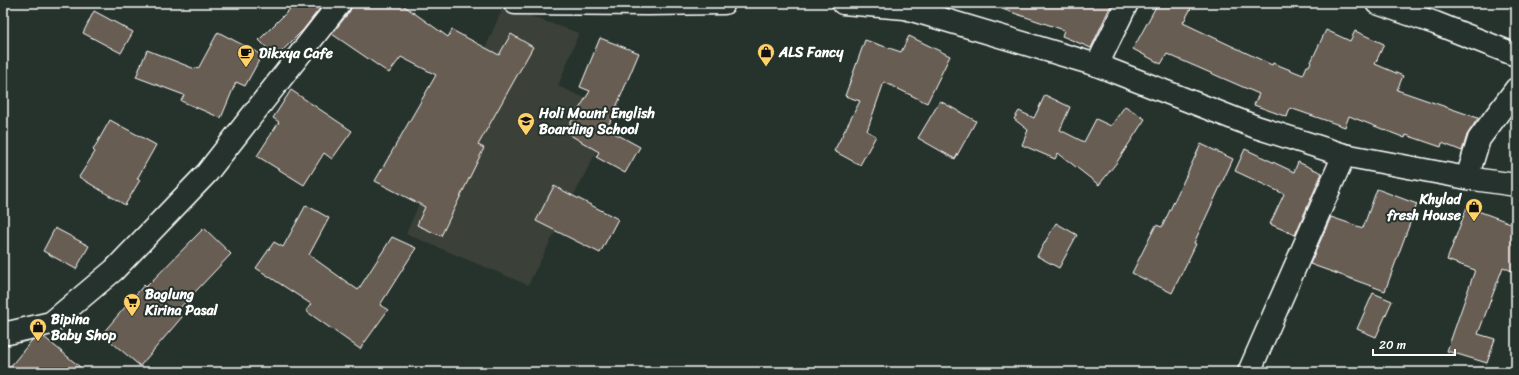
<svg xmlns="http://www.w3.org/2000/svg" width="1519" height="375" viewBox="0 0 1519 375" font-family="Sriracha,sans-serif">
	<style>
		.built { fill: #3a4038 }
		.building { fill: #675d52; stroke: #fff }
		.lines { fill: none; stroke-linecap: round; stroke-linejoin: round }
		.minor-casing { stroke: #fff; stroke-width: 25 }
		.minor { stroke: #26332d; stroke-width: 22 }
		.labels { text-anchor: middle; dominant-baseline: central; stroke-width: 4; stroke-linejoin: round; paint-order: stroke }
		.poi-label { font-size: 14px; font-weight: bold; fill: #fff; stroke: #26332d; text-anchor: start }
	</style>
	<rect width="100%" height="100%" fill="#26332d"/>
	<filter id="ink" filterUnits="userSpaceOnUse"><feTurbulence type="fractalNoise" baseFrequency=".025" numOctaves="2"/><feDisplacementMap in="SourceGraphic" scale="8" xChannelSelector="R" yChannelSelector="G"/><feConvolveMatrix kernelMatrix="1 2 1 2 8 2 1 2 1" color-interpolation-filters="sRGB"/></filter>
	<g filter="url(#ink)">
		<path class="built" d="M 503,7 L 579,33 L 558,86 L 605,107 L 613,119 L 528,285 L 406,234 Z"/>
		<g class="building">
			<path d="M 288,3 L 324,3 L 303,30 L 276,57 L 259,40 L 293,6 Z"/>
			<path d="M 352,3 L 400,3 L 448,37 L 452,30 L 499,55 L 511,34 L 533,47 L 478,145 L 484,148 L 441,236 L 417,225 L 425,207 L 375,181 L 436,75 L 401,57 L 389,73 L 332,34 L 350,11 Z"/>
			<path d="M 996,3 L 1112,3 L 1091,48 L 1062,36 L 1064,30 L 996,7 Z"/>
			<path d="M 1158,3 L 1194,3 L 1183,23 L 1272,65 L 1273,63 L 1303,75 L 1307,66 L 1309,66 L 1326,30 L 1350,41 L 1355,31 L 1384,44 L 1375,64 L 1403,76 L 1397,90 L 1478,118 L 1467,135 L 1462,151 L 1442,143 L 1441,147 L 1406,135 L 1405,138 L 1349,116 L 1345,127 L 1290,108 L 1287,117 L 1254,105 L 1259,94 L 1167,54 L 1161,64 L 1133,49 Z"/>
			<path d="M 94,11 L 133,32 L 121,53 L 83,33 Z"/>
			<path d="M 218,32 L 262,55 L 245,86 L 236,82 L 221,118 L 181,101 L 184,95 L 136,77 L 147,50 L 195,69 L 196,67 L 198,69 Z"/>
			<path d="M 909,36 L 950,56 L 927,103 L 884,82 L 867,131 L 876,136 L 860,165 L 834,151 L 860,101 L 845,96 L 865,40 L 901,52 Z"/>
			<path d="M 600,38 L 639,53 L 607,129 L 640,147 L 625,173 L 596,157 L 599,152 L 565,132 L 590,91 L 580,87 Z"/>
			<path d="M 291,90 L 352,131 L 332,159 L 324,153 L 304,185 L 257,156 L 279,122 L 273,118 Z"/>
			<path d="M 1045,95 L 1070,107 L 1060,130 L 1084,142 L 1096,119 L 1111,126 L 1125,106 L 1145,119 L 1117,162 L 1099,185 L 1058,153 L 1055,159 L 1022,145 L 1028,130 L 1014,119 L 1019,111 L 1034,118 Z"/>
			<path d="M 940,101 L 976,121 L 955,159 L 918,138 Z"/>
			<path d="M 110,120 L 156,145 L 137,179 L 140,180 L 125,205 L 79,177 L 95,152 L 93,150 Z"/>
			<path d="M 1201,144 L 1233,159 L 1194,243 L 1196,244 L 1172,293 L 1132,273 L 1156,225 L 1162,227 Z"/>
			<path d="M 1245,149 L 1294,172 L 1298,162 L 1322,173 L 1295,235 L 1270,224 L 1284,194 L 1235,171 Z"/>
			<path d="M 554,186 L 618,219 L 600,253 L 536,221 Z"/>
			<path d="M 1377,189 L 1417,204 L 1385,291 L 1310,264 L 1331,217 L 1363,228 Z"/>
			<path d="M 306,205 L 329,218 L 309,255 L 358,290 L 392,237 L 416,248 L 380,305 L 388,310 L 360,349 L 306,311 L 311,304 L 256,268 L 274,242 L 283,247 Z"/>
			<path d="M 1467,207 L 1516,225 L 1516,273 L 1503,267 L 1478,334 L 1495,339 L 1487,363 L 1447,351 L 1475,270 L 1447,260 Z"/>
			<path d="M 1056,223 L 1077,235 L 1059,268 L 1037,256 Z"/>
			<path d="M 55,228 L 89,246 L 76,269 L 43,251 Z"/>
			<path d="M 204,228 L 231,254 L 176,312 L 182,317 L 140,366 L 102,334 L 144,285 L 146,287 Z"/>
			<path d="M 1373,293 L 1392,301 L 1376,337 L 1357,329 Z"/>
			<path d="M 44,337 L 86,372 L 6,372 L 32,340 Z"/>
		</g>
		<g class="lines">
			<defs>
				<g id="minor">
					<path d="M 515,3 L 648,4 L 724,3"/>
					<path d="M 843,3 L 905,8 L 1097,65 L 1256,127 L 1344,155 L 1467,178 L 1516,185"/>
					<path d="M 1377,3 L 1435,23 L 1516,55"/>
					<path d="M 1097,65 L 1127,3"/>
					<path d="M 1467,178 L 1479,139 L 1516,89"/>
					<path d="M 3,331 L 8,333 L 51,323 L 114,270 L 207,173 L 340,3"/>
					<path d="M 1249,372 L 1344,155"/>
				</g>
			</defs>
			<use href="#minor" class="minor-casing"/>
			<use href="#minor" class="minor"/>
		</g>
	</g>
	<defs>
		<symbol id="shop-pin" viewBox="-11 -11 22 30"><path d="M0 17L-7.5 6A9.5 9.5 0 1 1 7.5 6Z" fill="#ffd166" stroke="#26332d"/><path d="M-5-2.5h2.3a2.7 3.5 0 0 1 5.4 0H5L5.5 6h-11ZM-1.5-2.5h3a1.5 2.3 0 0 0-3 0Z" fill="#111"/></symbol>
		<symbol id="cafe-pin" viewBox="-11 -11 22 30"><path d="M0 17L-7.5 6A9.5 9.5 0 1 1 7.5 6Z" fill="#ffd166" stroke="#26332d"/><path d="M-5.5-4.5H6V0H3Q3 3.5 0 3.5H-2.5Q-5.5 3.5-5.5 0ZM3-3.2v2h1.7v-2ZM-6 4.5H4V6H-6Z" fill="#111"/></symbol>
		<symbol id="school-pin" viewBox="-11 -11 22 30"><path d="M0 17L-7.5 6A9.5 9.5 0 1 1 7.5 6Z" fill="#ffd166" stroke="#26332d"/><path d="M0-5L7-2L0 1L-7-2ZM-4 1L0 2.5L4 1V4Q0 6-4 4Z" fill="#111"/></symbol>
		<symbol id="supermarket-pin" viewBox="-11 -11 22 30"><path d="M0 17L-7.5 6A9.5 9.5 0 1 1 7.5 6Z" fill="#ffd166" stroke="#26332d"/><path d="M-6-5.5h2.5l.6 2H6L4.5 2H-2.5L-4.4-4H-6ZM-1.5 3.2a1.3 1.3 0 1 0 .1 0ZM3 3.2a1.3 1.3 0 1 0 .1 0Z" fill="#111"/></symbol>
	</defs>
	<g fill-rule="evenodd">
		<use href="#shop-pin" x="756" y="42" width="20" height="27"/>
		<use href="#cafe-pin" x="236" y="43" width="20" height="27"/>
		<use href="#school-pin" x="516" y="111" width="20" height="27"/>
		<use href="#shop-pin" x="1464" y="197" width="20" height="27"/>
		<use href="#supermarket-pin" x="122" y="292" width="20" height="27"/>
		<use href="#shop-pin" x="28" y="317" width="20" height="27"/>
	</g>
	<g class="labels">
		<g class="poi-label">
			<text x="779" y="52">ALS Fancy</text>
			<text x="259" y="53">Dikxya Cafe</text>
			<text x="539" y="113">Holi Mount English<tspan x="539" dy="16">Boarding School</tspan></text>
			<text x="1461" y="199" text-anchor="end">Khylad<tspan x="1461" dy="16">fresh House</tspan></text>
			<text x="145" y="294">Baglung<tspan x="145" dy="16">Kirina Pasal</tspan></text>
			<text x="51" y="319">Bipina<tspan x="51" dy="16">Baby Shop</tspan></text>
		</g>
	</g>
	<rect width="1519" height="375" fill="none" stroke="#26332d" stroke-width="16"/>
	<rect x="8" y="8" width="1503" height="359" fill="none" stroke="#fff" stroke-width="1.5" filter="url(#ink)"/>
	<path d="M1373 349v6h82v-6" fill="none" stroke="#ffffff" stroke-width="2"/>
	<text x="1379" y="349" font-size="12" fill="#ffffff" stroke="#26332d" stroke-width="3" paint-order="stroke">20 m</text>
</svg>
